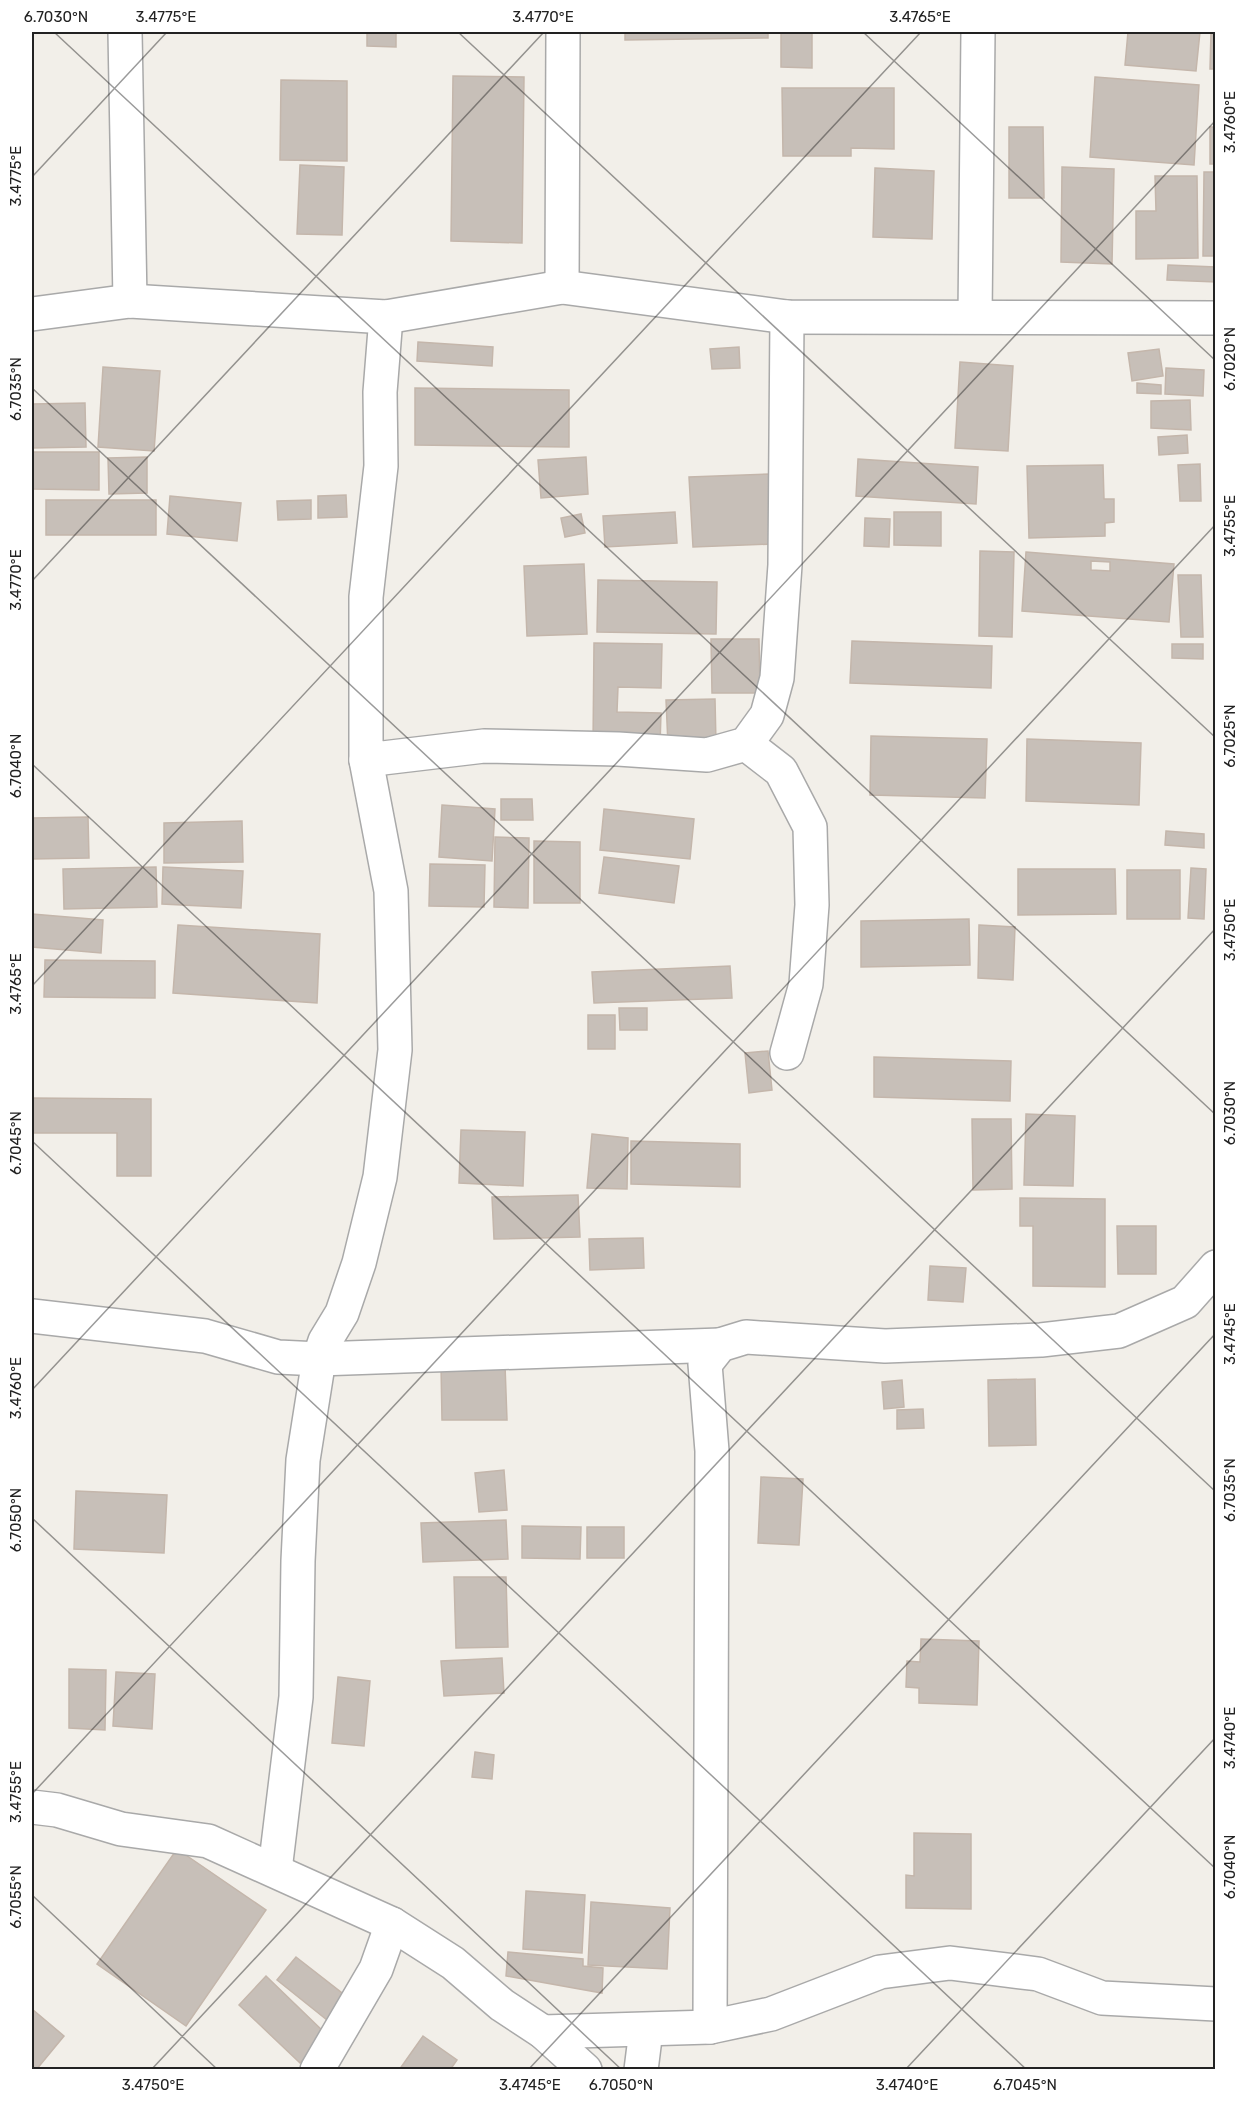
<svg xmlns="http://www.w3.org/2000/svg" width="1247" height="2101" viewBox="0 0 1247 2101" font-family="Rubik,sans-serif">
	<style>
		.building { fill: #c7bfb8; stroke: #c4b6ab; stroke-width: 1.5; fill-rule: evenodd }
		.lines { fill: none; stroke-linecap: round; stroke-linejoin: round }
		.minor-casing { stroke: #a9a9a9; stroke-width: 36 }
		.minor { stroke: #fff; stroke-width: 33 }
		.ticks { fill: none; stroke: #222; stroke-width: 1.5; stroke-opacity: 0.45 }
		.neatline { fill: none; stroke: #222; stroke-width: 2 }
		.ticks-label { font-size: 15px; text-anchor: middle; fill: #222 }
	</style>
	<rect width="100%" height="100%" fill="#f2efe9"/>
	<g class="building">
		<path d="M 367,32 L 396,32 L 396,47 L 367,46 Z"/>
		<path d="M 625,32 L 768,32 L 768,38 L 625,40 Z"/>
		<path d="M 781,32 L 812,32 L 812,68 L 781,67 Z"/>
		<path d="M 1128,32 L 1200,32 L 1196,71 L 1125,65 Z"/>
		<path d="M 1211,32 L 1216,32 L 1216,69 L 1210,69 Z"/>
		<path d="M 453,76 L 524,77 L 522,243 L 451,241 Z"/>
		<path d="M 1095,77 L 1199,85 L 1194,165 L 1090,157 Z"/>
		<path d="M 281,80 L 347,81 L 347,161 L 280,160 Z"/>
		<path d="M 782,88 L 894,88 L 894,149 L 851,148 L 851,156 L 783,156 Z"/>
		<path d="M 1009,127 L 1043,127 L 1044,198 L 1009,198 Z"/>
		<rect x="1210" y="127" width="6" height="37"/>
		<path d="M 300,165 L 344,167 L 342,235 L 297,234 Z"/>
		<path d="M 1062,167 L 1114,169 L 1112,264 L 1061,262 Z"/>
		<path d="M 875,168 L 934,171 L 932,239 L 873,237 Z"/>
		<path d="M 1204,172 L 1216,172 L 1216,256 L 1203,256 Z"/>
		<path d="M 1155,176 L 1197,176 L 1198,258 L 1136,259 L 1136,211 L 1156,211 Z"/>
		<path d="M 1168,265 L 1216,267 L 1216,282 L 1167,280 Z"/>
		<path d="M 418,342 L 493,347 L 492,366 L 417,361 Z"/>
		<path d="M 739,347 L 740,368 L 712,369 L 710,349 Z"/>
		<path d="M 1159,349 L 1163,376 L 1132,381 L 1128,353 Z"/>
		<path d="M 960,362 L 1013,366 L 1008,451 L 955,448 Z"/>
		<path d="M 103,367 L 160,371 L 154,451 L 98,447 Z"/>
		<path d="M 1166,368 L 1204,370 L 1203,396 L 1165,394 Z"/>
		<path d="M 1137,383 L 1161,385 L 1161,394 L 1137,393 Z"/>
		<path d="M 415,388 L 569,390 L 569,447 L 415,445 Z"/>
		<path d="M 1190,400 L 1191,430 L 1151,428 L 1151,401 Z"/>
		<path d="M 85,403 L 86,447 L 32,448 L 32,404 Z"/>
		<path d="M 1187,435 L 1188,453 L 1159,455 L 1158,437 Z"/>
		<path d="M 32,452 L 99,452 L 99,490 L 32,489 Z"/>
		<path d="M 147,457 L 147,493 L 109,494 L 108,458 Z"/>
		<path d="M 586,457 L 588,494 L 541,498 L 538,460 Z"/>
		<path d="M 858,459 L 978,467 L 976,504 L 856,496 Z"/>
		<path d="M 1200,464 L 1201,501 L 1180,501 L 1178,465 Z"/>
		<path d="M 1103,465 L 1104,499 L 1114,499 L 1114,522 L 1105,523 L 1105,536 L 1029,538 L 1027,466 Z"/>
		<path d="M 770,474 L 773,544 L 693,547 L 689,477 Z"/>
		<path d="M 346,495 L 347,517 L 318,518 L 318,496 Z"/>
		<path d="M 170,496 L 241,503 L 237,541 L 167,534 Z"/>
		<rect x="46" y="500" width="110" height="35"/>
		<path d="M 311,500 L 311,519 L 278,520 L 277,501 Z"/>
		<path d="M 675,512 L 677,543 L 605,547 L 603,516 Z"/>
		<path d="M 894,512 L 941,512 L 941,546 L 894,545 Z"/>
		<path d="M 581,514 L 585,533 L 565,537 L 561,518 Z"/>
		<path d="M 865,518 L 890,519 L 889,547 L 864,546 Z"/>
		<path d="M 980,551 L 1014,552 L 1012,637 L 979,636 Z"/>
		<path d="M 1026,552 L 1174,564 L 1169,622 L 1022,611 ZM 1091,561 L 1110,562 L 1110,571 L 1091,570 Z"/>
		<path d="M 584,564 L 587,634 L 527,636 L 524,566 Z"/>
		<path d="M 1178,575 L 1201,575 L 1203,637 L 1181,637 Z"/>
		<path d="M 598,580 L 717,582 L 716,634 L 597,632 Z"/>
		<path d="M 711,639 L 759,639 L 760,693 L 712,693 Z"/>
		<path d="M 852,641 L 992,646 L 991,688 L 850,683 Z"/>
		<path d="M 594,643 L 662,644 L 661,688 L 618,687 L 617,712 L 661,713 L 660,745 L 593,744 Z"/>
		<path d="M 1172,644 L 1203,644 L 1203,659 L 1172,658 Z"/>
		<path d="M 715,699 L 716,743 L 668,745 L 666,700 Z"/>
		<path d="M 871,736 L 987,739 L 985,798 L 870,795 Z"/>
		<path d="M 1027,739 L 1141,743 L 1139,805 L 1026,801 Z"/>
		<path d="M 501,799 L 532,799 L 533,820 L 501,820 Z"/>
		<path d="M 442,805 L 495,809 L 492,861 L 439,857 Z"/>
		<path d="M 604,809 L 694,819 L 690,859 L 600,850 Z"/>
		<path d="M 88,817 L 89,858 L 32,859 L 32,818 Z"/>
		<path d="M 242,821 L 243,862 L 164,863 L 164,823 Z"/>
		<path d="M 1166,831 L 1204,834 L 1204,848 L 1165,845 Z"/>
		<path d="M 495,837 L 529,838 L 528,908 L 494,907 Z"/>
		<path d="M 534,841 L 580,842 L 580,903 L 534,903 Z"/>
		<path d="M 604,857 L 679,866 L 674,903 L 599,893 Z"/>
		<path d="M 430,864 L 485,865 L 484,907 L 429,906 Z"/>
		<path d="M 156,867 L 157,907 L 64,909 L 63,869 Z"/>
		<path d="M 163,867 L 243,871 L 241,908 L 162,904 Z"/>
		<path d="M 1191,868 L 1206,869 L 1204,919 L 1188,918 Z"/>
		<path d="M 1018,869 L 1115,869 L 1116,914 L 1018,915 Z"/>
		<rect x="1127" y="870" width="53" height="49"/>
		<path d="M 32,914 L 103,920 L 101,953 L 32,947 Z"/>
		<path d="M 969,919 L 970,965 L 861,967 L 861,921 Z"/>
		<path d="M 178,925 L 320,934 L 317,1003 L 173,993 Z"/>
		<path d="M 979,925 L 1015,927 L 1013,980 L 978,978 Z"/>
		<path d="M 45,960 L 155,961 L 155,998 L 44,997 Z"/>
		<path d="M 730,966 L 732,998 L 594,1003 L 592,972 Z"/>
		<path d="M 619,1008 L 647,1008 L 647,1030 L 620,1030 Z"/>
		<rect x="588" y="1015" width="27" height="34"/>
		<path d="M 768,1051 L 772,1090 L 749,1093 L 745,1053 Z"/>
		<path d="M 874,1057 L 1011,1061 L 1010,1101 L 874,1097 Z"/>
		<path d="M 32,1098 L 151,1099 L 151,1176 L 117,1176 L 117,1133 L 32,1133 Z"/>
		<path d="M 1026,1114 L 1075,1116 L 1073,1186 L 1024,1185 Z"/>
		<path d="M 972,1119 L 1011,1119 L 1012,1189 L 973,1190 Z"/>
		<path d="M 461,1130 L 525,1132 L 523,1186 L 459,1183 Z"/>
		<path d="M 592,1134 L 628,1138 L 627,1189 L 587,1188 Z"/>
		<path d="M 631,1141 L 740,1144 L 740,1187 L 631,1184 Z"/>
		<path d="M 578,1195 L 580,1237 L 494,1239 L 492,1197 Z"/>
		<path d="M 1020,1198 L 1105,1199 L 1105,1287 L 1033,1286 L 1033,1226 L 1020,1226 Z"/>
		<path d="M 1117,1226 L 1156,1226 L 1156,1274 L 1118,1274 Z"/>
		<path d="M 643,1238 L 644,1268 L 590,1270 L 589,1239 Z"/>
		<path d="M 930,1266 L 966,1268 L 963,1302 L 928,1300 Z"/>
		<path d="M 505,1365 L 507,1420 L 442,1420 L 441,1366 Z"/>
		<path d="M 1035,1379 L 1036,1445 L 989,1446 L 988,1380 Z"/>
		<path d="M 902,1380 L 904,1407 L 884,1409 L 882,1382 Z"/>
		<path d="M 923,1409 L 924,1428 L 897,1429 L 897,1410 Z"/>
		<path d="M 504,1470 L 507,1510 L 479,1512 L 475,1473 Z"/>
		<path d="M 761,1477 L 803,1479 L 799,1545 L 758,1543 Z"/>
		<path d="M 76,1491 L 167,1495 L 164,1553 L 74,1549 Z"/>
		<path d="M 506,1520 L 508,1559 L 423,1562 L 421,1523 Z"/>
		<path d="M 522,1526 L 581,1527 L 580,1559 L 522,1558 Z"/>
		<rect x="587" y="1527" width="37" height="31"/>
		<path d="M 454,1577 L 506,1577 L 508,1647 L 456,1648 Z"/>
		<path d="M 921,1639 L 979,1641 L 977,1705 L 919,1703 L 919,1688 L 906,1687 L 907,1661 L 920,1662 Z"/>
		<path d="M 502,1658 L 504,1693 L 444,1696 L 441,1661 Z"/>
		<path d="M 69,1669 L 106,1670 L 105,1730 L 69,1728 Z"/>
		<path d="M 116,1672 L 155,1674 L 152,1729 L 113,1726 Z"/>
		<path d="M 338,1677 L 370,1681 L 364,1746 L 332,1743 Z"/>
		<path d="M 475,1752 L 494,1755 L 492,1779 L 472,1777 Z"/>
		<path d="M 914,1833 L 971,1834 L 971,1909 L 906,1908 L 906,1875 L 914,1876 Z"/>
		<path d="M 177,1849 L 266,1910 L 186,2026 L 97,1964 Z"/>
		<path d="M 526,1891 L 585,1895 L 582,1953 L 523,1949 Z"/>
		<path d="M 591,1902 L 670,1908 L 667,1969 L 588,1965 Z"/>
		<path d="M 508,1952 L 583,1959 L 583,1966 L 603,1968 L 602,1993 L 506,1976 Z"/>
		<path d="M 296,1957 L 351,2000 L 332,2024 L 277,1980 Z"/>
		<path d="M 266,1976 L 327,2035 L 300,2063 L 239,2005 Z"/>
		<path d="M 32,2009 L 64,2036 L 36,2070 L 32,2070 Z"/>
		<path d="M 423,2036 L 457,2060 L 450,2070 L 399,2070 Z"/>
	</g>
	<g class="lines">
		<defs>
			<g id="minor">
				<path d="M 125,32 L 130,301"/>
				<path d="M 562,287 L 563,32"/>
				<path d="M 32,314 L 130,301 L 386,317 L 562,287 L 787,317 L 1216,318"/>
				<path d="M 975,316 L 978,32"/>
				<path d="M 386,317 L 380,392 L 381,466 L 366,597 L 366,760 L 484,746 L 618,749 L 707,755 L 746,744 L 767,715 L 777,678 L 785,565 L 787,317"/>
				<path d="M 746,744 L 781,771 L 810,827 L 812,905 L 806,984 L 787,1053"/>
				<path d="M 32,1316 L 205,1336 L 278,1357 L 319,1359 L 720,1345"/>
				<path d="M 32,1807 L 57,1810 L 121,1829 L 208,1841 L 392,1924 L 453,1963 L 502,2005 L 543,2032 L 585,2070"/>
				<path d="M 275,1870 L 296,1697 L 298,1561 L 303,1460 L 319,1359 L 325,1341 L 342,1313 L 359,1263 L 380,1177 L 395,1050 L 391,891 L 366,760"/>
				<path d="M 710,2027 L 712,1451 L 705,1364 L 720,1345 L 746,1337 L 885,1346 L 1041,1340 L 1119,1331 L 1185,1302 L 1216,1267"/>
				<path d="M 543,2032 L 710,2027 L 771,2014 L 880,1972 L 950,1963 L 1038,1974 L 1102,1998 L 1216,2004"/>
				<path d="M 317,2070 L 376,1969 L 392,1924"/>
				<path d="M 641,2070 L 646,2030"/>
			</g>
		</defs>
		<use href="#minor" class="minor-casing"/>
		<use href="#minor" class="minor"/>
	</g>
	<path class="ticks" d="M 54,32 L 1216,1115M 458,32 L 1216,738M 863,32 L 1216,361M 32,177 L 167,32M 32,388 L 1216,1492M 32,581 L 544,32M 32,764 L 1216,1869M 32,986 L 921,32M 32,1141 L 1027,2070M 32,1390 L 1216,120M 32,1518 L 622,2070M 32,1794 L 1216,524M 32,1895 L 218,2070M 151,2070 L 1216,928M 528,2070 L 1216,1333M 905,2070 L 1216,1737"/>
	<rect width="1247" height="2101" fill="none" stroke="#ffffff" stroke-width="66"/>
	<rect x="33" y="33" width="1181" height="2035" class="neatline"/>
	<g class="ticks-label">
		<text x="56" y="22">6.7030°N</text>
		<text x="166" y="22">3.4775°E</text>
		<text x="543" y="22">3.4770°E</text>
		<text x="920" y="22">3.4765°E</text>
		<text transform="translate(1230 122) rotate(-90)" y="5">3.4760°E</text>
		<text transform="translate(16 176) rotate(-90)" y="5">3.4775°E</text>
		<text transform="translate(1230 359) rotate(-90)" y="5">6.7020°N</text>
		<text transform="translate(16 389) rotate(-90)" y="5">6.7035°N</text>
		<text transform="translate(1230 526) rotate(-90)" y="5">3.4755°E</text>
		<text transform="translate(16 580) rotate(-90)" y="5">3.4770°E</text>
		<text transform="translate(1230 736) rotate(-90)" y="5">6.7025°N</text>
		<text transform="translate(16 766) rotate(-90)" y="5">6.7040°N</text>
		<text transform="translate(1230 930) rotate(-90)" y="5">3.4750°E</text>
		<text transform="translate(16 984) rotate(-90)" y="5">3.4765°E</text>
		<text transform="translate(1230 1113) rotate(-90)" y="5">6.7030°N</text>
		<text transform="translate(16 1143) rotate(-90)" y="5">6.7045°N</text>
		<text transform="translate(1230 1334) rotate(-90)" y="5">3.4745°E</text>
		<text transform="translate(16 1388) rotate(-90)" y="5">3.4760°E</text>
		<text transform="translate(1230 1490) rotate(-90)" y="5">6.7035°N</text>
		<text transform="translate(16 1520) rotate(-90)" y="5">6.7050°N</text>
		<text transform="translate(1230 1738) rotate(-90)" y="5">3.4740°E</text>
		<text transform="translate(16 1792) rotate(-90)" y="5">3.4755°E</text>
		<text transform="translate(1230 1867) rotate(-90)" y="5">6.7040°N</text>
		<text transform="translate(16 1897) rotate(-90)" y="5">6.7055°N</text>
		<text x="153" y="2090">3.4750°E</text>
		<text x="530" y="2090">3.4745°E</text>
		<text x="621" y="2090">6.7050°N</text>
		<text x="907" y="2090">3.4740°E</text>
		<text x="1025" y="2090">6.7045°N</text>
	</g>
</svg>
